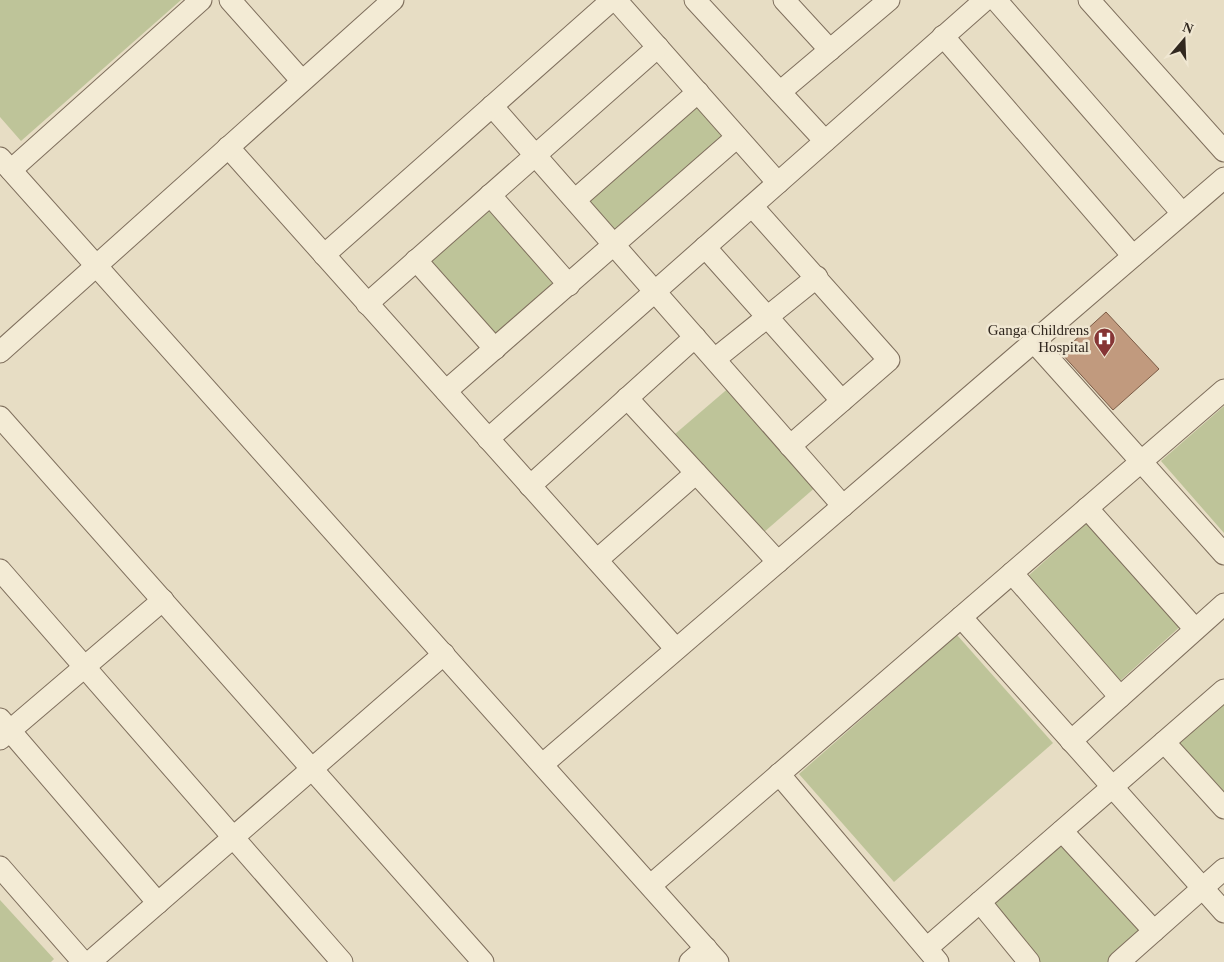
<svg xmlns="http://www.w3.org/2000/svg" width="1224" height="962" viewBox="0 0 1224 962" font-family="'Times New Roman',serif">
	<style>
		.green { fill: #bec499 }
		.building { fill: #c19a7e; stroke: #7b5b46 }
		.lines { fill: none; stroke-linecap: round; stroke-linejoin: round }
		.street-casing { stroke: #7f6f5d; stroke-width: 23 }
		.street { stroke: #f3ebd5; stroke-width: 21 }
		.labels { text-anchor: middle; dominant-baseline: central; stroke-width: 5; stroke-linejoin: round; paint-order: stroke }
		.poi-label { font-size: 15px; fill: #31281f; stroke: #f0e7d2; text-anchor: end }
	</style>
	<rect width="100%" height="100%" fill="#e7ddc4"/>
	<g class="green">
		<path d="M 0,0 L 181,0 L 21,141 L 0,117 Z"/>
		<path d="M 699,102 L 728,134 L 616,234 L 587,202 Z"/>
		<path d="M 489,205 L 559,284 L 496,340 L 425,261 Z"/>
		<path d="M 731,386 L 818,485 L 763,533 L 675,434 Z"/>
		<path d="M 1224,406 L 1224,533 L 1161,461 Z"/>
		<path d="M 1089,521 L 1183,624 L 1120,681 L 1026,578 Z"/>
		<path d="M 957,635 L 1053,743 L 894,882 L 799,774 Z"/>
		<path d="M 1224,699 L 1224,796 L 1176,740 Z"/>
		<path d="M 1062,842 L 1141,933 L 1108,962 L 1040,962 L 990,904 Z"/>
		<path d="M 0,900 L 54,959 L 51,962 L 0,962 Z"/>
	</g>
	<path class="building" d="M 1106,312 L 1159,369 L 1113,410 L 1061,353 Z"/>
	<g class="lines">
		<defs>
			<g id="street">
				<path d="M 230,0 L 302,81"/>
				<path d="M 616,0 L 778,183"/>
				<path d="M 695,0 L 825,141"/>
				<path d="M 784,0 L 830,50"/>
				<path d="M 996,0 L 1182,213"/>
				<path d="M 1089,0 L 1224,151"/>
				<path d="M 943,36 L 1133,256"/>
				<path d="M 780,92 L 889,0"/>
				<path d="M 492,106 L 843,506"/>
				<path d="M 228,147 L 676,649"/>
				<path d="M 0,158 L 718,962"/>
				<path d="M 11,170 L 201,0"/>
				<path d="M 490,195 L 569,285"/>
				<path d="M 575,200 L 698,92"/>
				<path d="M 752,206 L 889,360 L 790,446"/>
				<path d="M 705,247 L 842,401"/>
				<path d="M 324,255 L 612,0"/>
				<path d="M 416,260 L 495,349"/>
				<path d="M 367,304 L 658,47"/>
				<path d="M 1034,342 L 1224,554"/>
				<path d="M 0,352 L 393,0"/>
				<path d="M 715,359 L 817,277"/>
				<path d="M 446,391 L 737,137"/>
				<path d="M 627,398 L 778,562"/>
				<path d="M 0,417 L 483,962"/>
				<path d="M 488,439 L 985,0"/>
				<path d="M 530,486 L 695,337"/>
				<path d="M 1087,508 L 1195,629"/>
				<path d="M 597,560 L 696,473"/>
				<path d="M 0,570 L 342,962"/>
				<path d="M 1012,573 L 1120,697"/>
				<path d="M 961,617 L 1224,912"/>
				<path d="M 0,719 L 158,903"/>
				<path d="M 0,739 L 163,600"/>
				<path d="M 1071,741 L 1224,604"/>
				<path d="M 1164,742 L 1224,808"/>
				<path d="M 543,764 L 1224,178"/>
				<path d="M 779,774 L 938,962"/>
				<path d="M 1062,831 L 1154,931"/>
				<path d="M 0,867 L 83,962"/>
				<path d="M 651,885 L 1224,390"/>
				<path d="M 980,902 L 1029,962"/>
				<path d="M 927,948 L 1224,690"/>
				<path d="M 90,962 L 444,654"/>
				<path d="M 690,962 L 706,948"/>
				<path d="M 1119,962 L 1224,869"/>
			</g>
		</defs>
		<use href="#street" class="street-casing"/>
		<use href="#street" class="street"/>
	</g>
	<defs>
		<symbol id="hospital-pin" viewBox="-11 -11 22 30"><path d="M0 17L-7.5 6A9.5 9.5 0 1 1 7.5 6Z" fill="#863535" stroke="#f0e7d2"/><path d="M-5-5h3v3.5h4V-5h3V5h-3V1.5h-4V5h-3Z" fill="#fff"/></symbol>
	</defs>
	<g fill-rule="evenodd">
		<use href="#hospital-pin" x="1092" y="326" width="25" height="34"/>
	</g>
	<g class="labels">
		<g class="poi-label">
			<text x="1089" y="330">Ganga Childrens<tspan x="1089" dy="17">Hospital</tspan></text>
		</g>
	</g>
	<g transform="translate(1184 40) rotate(19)" stroke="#f0e7d2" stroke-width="4" paint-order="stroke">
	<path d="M0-4L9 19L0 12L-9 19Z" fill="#31281f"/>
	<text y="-8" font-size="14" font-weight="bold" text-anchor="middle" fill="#31281f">N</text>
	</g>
</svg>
